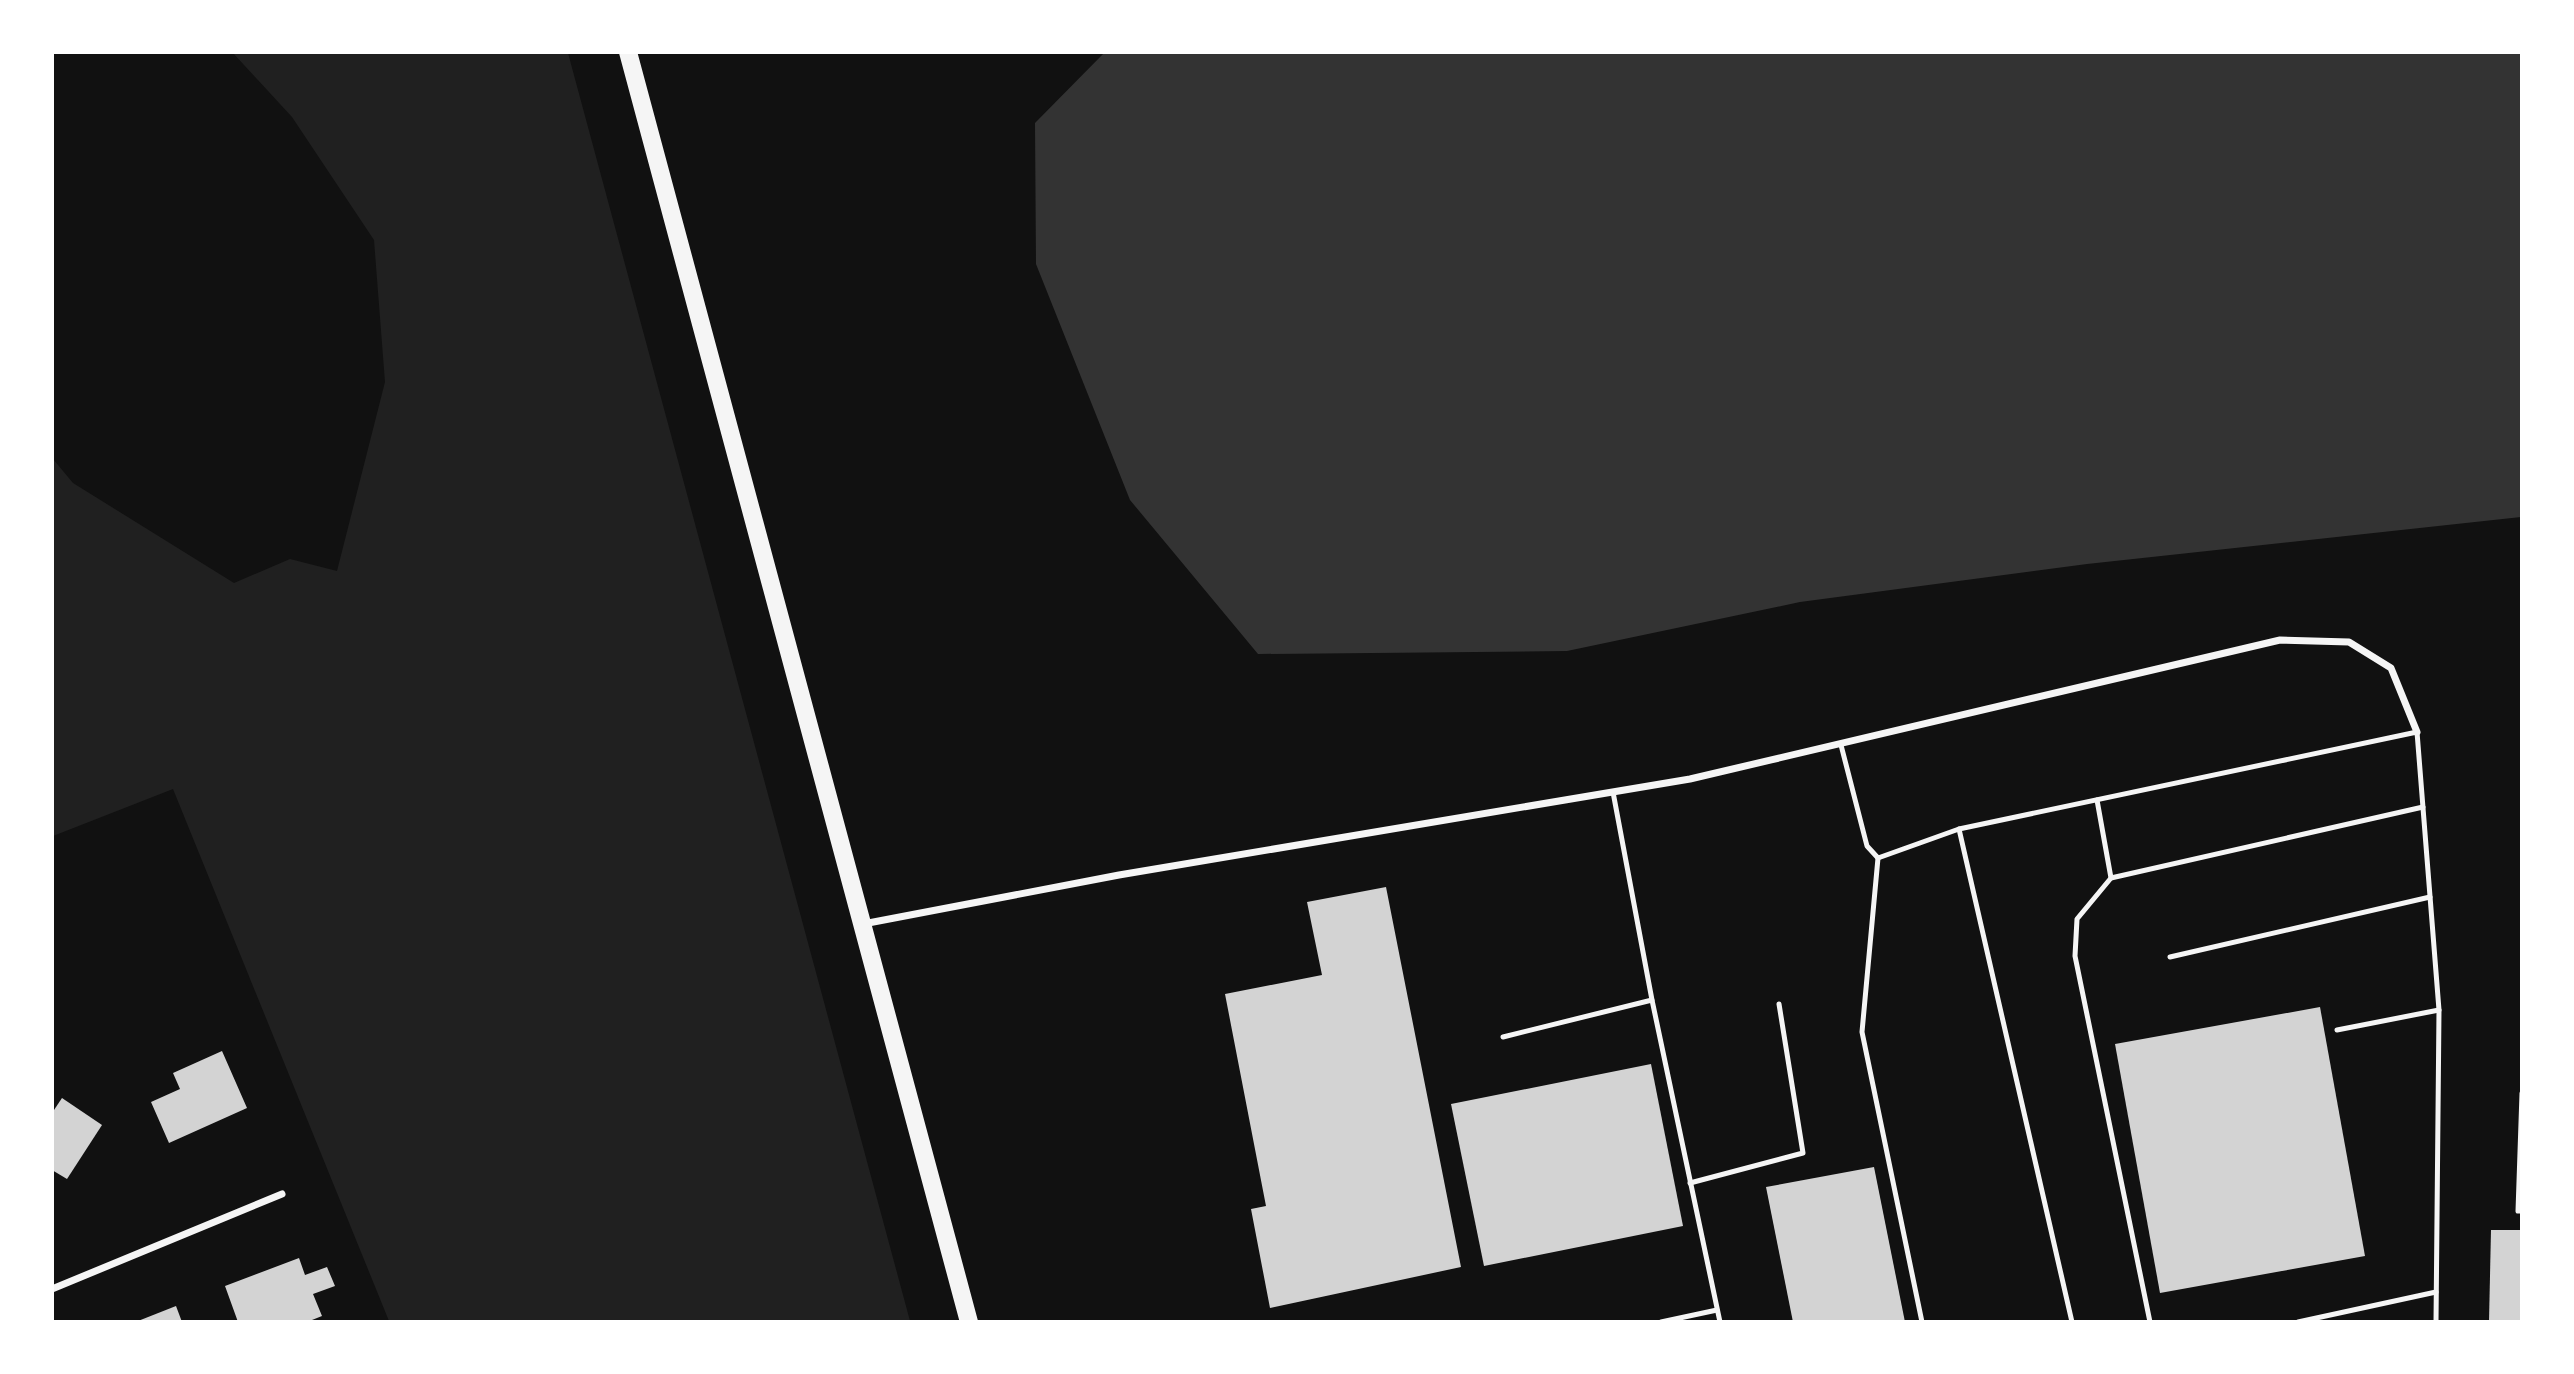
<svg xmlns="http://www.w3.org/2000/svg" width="2574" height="1374" viewBox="0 0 2574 1374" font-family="'DejaVu Sans',sans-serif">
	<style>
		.green { fill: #202020 }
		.water { fill: #333 }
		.building { fill: #d3d3d3 }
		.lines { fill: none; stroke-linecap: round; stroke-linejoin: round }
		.service { stroke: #f5f5f5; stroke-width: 5 }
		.minor { stroke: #f5f5f5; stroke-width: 7 }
		.primary { stroke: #f5f5f5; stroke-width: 18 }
	</style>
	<rect width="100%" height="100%" fill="#111"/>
	<path class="green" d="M 233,53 L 568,53 L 910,1321 L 389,1321 L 173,789 L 53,836 L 53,459 L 73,483 L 234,583 L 290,559 L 337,571 L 385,382 L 374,240 L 292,117 Z"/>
	<path class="water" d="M 1105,52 L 2521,53 L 2521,517 L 2087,564 L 1800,602 L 1567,651 L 1258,654 L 1130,500 L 1036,264 L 1035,123 Z"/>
	<g class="building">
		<path d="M 1386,887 L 1461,1267 L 1270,1308 L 1251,1209 L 1266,1206 L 1225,994 L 1322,975 L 1307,902 Z"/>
		<path d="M 2320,1007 L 2365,1256 L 2160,1293 L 2115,1044 Z"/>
		<path d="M 222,1051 L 247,1108 L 169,1143 L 151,1102 L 180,1089 L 173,1073 Z"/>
		<path d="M 1651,1064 L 1683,1226 L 1484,1266 L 1451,1104 Z"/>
		<path d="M 62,1098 L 102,1125 L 67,1179 L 52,1170 L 52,1113 Z"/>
		<path d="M 1874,1167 L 1905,1322 L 1793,1322 L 1766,1187 Z"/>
		<path d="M 2491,1230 L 2522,1230 L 2522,1322 L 2489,1322 Z"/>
		<path d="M 299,1258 L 305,1275 L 327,1267 L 335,1286 L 313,1294 L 322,1316 L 307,1322 L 238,1322 L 225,1286 Z"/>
		<path d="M 176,1306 L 182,1322 L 138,1322 L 138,1321 Z"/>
	</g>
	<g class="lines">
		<g class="service">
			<path d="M 1841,745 L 1867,846 L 1878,858 L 1959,829"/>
			<path d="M 1613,792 L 1652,1000 L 1720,1322"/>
			<path d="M 2097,800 L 2111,878 L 2423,807"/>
			<path d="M 1878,858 L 1862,1032 L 1922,1322"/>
			<path d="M 2111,878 L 2077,919 L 2075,956 L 2150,1322"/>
			<path d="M 2170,957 L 2430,897"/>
			<path d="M 2337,1030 L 2439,1010"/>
			<path d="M 1503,1037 L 1652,1000"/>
			<path d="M 2522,1093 L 2518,1211 L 2522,1211"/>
			<path d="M 1690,1183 L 1803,1153 L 1779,1004"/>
			<path d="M 1661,1322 L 1717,1310"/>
			<path d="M 2072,1322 L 1959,829 L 2417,732 L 2439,1010 L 2436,1322"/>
			<path d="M 2298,1322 L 2436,1292"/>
		</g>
		<g class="minor">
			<path d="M 863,924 L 1119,875 L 1690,779 L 2280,640 L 2349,642 L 2391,668 L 2417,732"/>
			<path d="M 52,1289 L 282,1194"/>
		</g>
		<path class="primary" d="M 628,52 L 969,1322"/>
	</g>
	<rect width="2574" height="1374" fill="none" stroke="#ffffff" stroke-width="108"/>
</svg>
